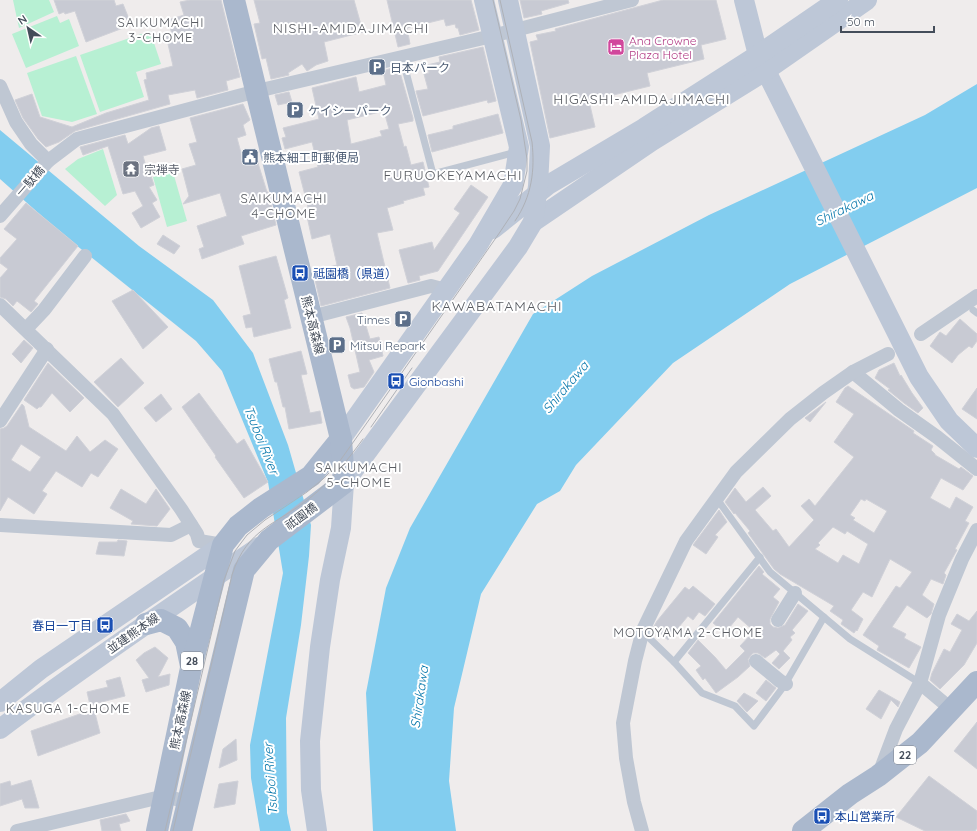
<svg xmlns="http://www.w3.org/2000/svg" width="977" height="831" viewBox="0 0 977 831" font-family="Quicksand,'Noto Sans JP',sans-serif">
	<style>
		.green { fill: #b7f0d3 }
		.water { fill: #82cdef }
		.building { fill: #c8cad3; stroke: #d0d1d8; fill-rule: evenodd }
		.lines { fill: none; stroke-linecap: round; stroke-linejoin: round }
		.lane { stroke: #bfc7d3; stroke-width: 7 }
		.street { stroke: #bfc7d3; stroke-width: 14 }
		.secondary { stroke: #bdc7d7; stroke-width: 20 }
		.primary { stroke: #aab8cd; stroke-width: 22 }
		.tram { stroke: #aeb1b7; stroke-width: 1 }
		.labels { text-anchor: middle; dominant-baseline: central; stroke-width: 4; stroke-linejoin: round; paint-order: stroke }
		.shield { fill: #fff; stroke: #7c828c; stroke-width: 1 }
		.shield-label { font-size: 11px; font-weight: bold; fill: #444d5a }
		.hotel-label { font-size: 12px; fill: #b23c85; stroke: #fff; text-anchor: start }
		.service-label { font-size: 12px; fill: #4e5e75; stroke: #fff; text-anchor: start }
		.worship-label { font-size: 12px; fill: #5b616d; stroke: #fff; text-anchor: start }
		.street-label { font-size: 12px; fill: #444d5a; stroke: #fff }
		.transit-label { font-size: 12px; fill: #164399; stroke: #fff; text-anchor: start }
		.neighbourhood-label { font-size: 13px; letter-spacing: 1px; fill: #595c62; stroke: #fff }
		.water-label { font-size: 13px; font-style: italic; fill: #0677ab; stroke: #fff }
		.quarter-label { font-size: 14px; letter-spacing: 1px; fill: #595c62; stroke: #fff }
	</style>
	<rect width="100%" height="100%" fill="#efecec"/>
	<g class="green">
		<path d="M 13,0 L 49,0 L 54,12 L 19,28 Z"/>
		<path d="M 57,16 L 60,23 L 69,19 L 79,46 L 26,68 L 12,34 Z"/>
		<path d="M 150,31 L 161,64 L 136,72 L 144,97 L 100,112 L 80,55 Z"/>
		<path d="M 76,56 L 97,114 L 72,122 L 42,116 L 27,73 Z"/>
		<path d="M 103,149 L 117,195 L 105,206 L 65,169 L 78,159 Z"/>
		<path d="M 173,172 L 187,221 L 167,227 L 153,177 Z"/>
	</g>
	<g class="water">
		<path d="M 977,84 L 977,188 L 790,284 L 673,363 L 576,465 L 560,491 L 537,504 L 481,594 L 454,708 L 449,781 L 456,831 L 373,831 L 366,693 L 386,588 L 410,528 L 533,314 L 592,276 L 709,215 L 925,115 Z"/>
		<path d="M 0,130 L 139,246 L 213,300 L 253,353 L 288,445 L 311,525 L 309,556 L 301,625 L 286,718 L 287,813 L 291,831 L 260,831 L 251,778 L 250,745 L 283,573 L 268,482 L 222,371 L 196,341 L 61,233 L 0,179 Z"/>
	</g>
	<g class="building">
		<path d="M 54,0 L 114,0 L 116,6 L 123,4 L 129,19 L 121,22 L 123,28 L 86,42 L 75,11 L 65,14 L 64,12 L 59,14 Z"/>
		<path d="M 190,0 L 221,0 L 240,77 L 226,81 L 228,90 L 197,98 L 195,90 L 168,95 L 170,104 L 75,131 L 59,142 L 46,147 L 38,139 L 23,118 L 15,100 L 32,94 L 40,117 L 72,127 L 106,113 L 149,100 L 144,80 L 147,79 L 146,73 L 173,66 L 166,35 L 172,34 L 168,20 L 184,15 L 180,2 Z"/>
		<path d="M 254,0 L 354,0 L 363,32 L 324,42 L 328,61 L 316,65 L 307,71 L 302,64 L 288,73 L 289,75 L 271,79 L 266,58 L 262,59 L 254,24 L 260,23 Z"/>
		<path d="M 387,0 L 471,0 L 479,30 L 460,35 L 458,28 L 456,28 L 455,24 L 446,26 L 444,19 L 407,28 L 410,44 L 398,47 Z"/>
		<path d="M 520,0 L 568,0 L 569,3 L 541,11 L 542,14 L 524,18 Z"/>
		<path d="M 663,0 L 716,0 L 726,39 L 701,45 L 704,59 L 647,73 L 650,86 L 589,101 L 595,127 L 550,138 L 530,42 L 538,40 L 536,35 L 556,31 L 555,29 Z"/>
		<path d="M 483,47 L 496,101 L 488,103 L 487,100 L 423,116 L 416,91 L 428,89 L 424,74 L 429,73 L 427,65 L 440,62 L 439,57 Z"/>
		<path d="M 395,67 L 395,70 L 399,69 L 413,118 L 413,121 L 398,124 L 404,147 L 406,146 L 411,165 L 423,162 L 429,187 L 423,188 L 425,195 L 403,201 L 404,203 L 387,208 L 393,230 L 377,233 L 390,288 L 321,306 L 313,271 L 337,265 L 330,234 L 312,239 L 306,212 L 309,211 L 299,172 L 318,167 L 312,142 L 285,149 L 282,138 L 286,137 L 283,128 L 319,119 L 312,88 L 356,77 L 359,92 L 386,85 L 383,71 ZM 384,111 L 389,129 L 380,131 L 382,136 L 351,144 L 347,120 Z"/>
		<path d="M 289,92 L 292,102 L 278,105 L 275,95 Z"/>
		<path d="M 243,104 L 250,120 L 243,125 L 246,135 L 237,138 L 244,164 L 257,160 L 267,192 L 268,192 L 276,225 L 241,236 L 244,244 L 202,259 L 199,249 L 204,247 L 197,226 L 227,216 L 220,193 L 183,204 L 189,196 L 182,169 L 196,165 L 189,144 L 197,142 L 190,118 Z"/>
		<path d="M 498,114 L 503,133 L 432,152 L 428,135 L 453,129 L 453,126 Z"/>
		<path d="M 159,126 L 166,150 L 143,156 L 149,177 L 151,176 L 154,185 L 149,187 L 157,200 L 152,203 L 160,217 L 141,228 L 132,213 L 143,206 L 135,191 L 123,194 L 108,146 L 83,155 L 80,147 L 125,135 L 128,144 L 151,128 Z"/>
		<path d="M 471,185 L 488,197 L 438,271 L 419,276 L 420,280 L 408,283 L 399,250 L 432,242 L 434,250 L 460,213 L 454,209 Z"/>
		<path d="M 26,203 L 78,246 L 34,301 L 38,304 L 31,312 L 17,301 L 13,306 L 6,299 L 0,297 L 0,278 L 8,269 L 0,263 L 0,258 L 17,239 L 4,229 Z"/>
		<path d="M 163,235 L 180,246 L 174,254 L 157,244 Z"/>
		<path d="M 276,256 L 288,298 L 284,300 L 291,328 L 254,337 L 252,327 L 246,328 L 243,316 L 251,314 L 239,266 Z"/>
		<path d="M 133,290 L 168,327 L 143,349 L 112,301 Z"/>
		<path d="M 362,313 L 370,339 L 379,337 L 383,356 L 369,360 L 374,372 L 364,387 L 354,389 L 351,387 L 348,375 L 360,372 L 350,328 L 346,317 Z"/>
		<path d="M 960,319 L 977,334 L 977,341 L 972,348 L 969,346 L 958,355 L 952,363 L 930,346 L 940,332 L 946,336 Z"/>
		<path d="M 24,340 L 33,348 L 21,363 L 12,354 Z"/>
		<path d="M 301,351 L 307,374 L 301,375 L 310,413 L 320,411 L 322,423 L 289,429 L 285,407 L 283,407 L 277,382 L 275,382 L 269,359 Z"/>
		<path d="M 121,358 L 144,383 L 118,407 L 94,382 Z"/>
		<path d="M 48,363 L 84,398 L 70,412 L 52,393 L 41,407 L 39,407 L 37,409 L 24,400 Z"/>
		<path d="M 894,363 L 900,376 L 901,375 L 912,393 L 923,408 L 918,413 L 904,403 L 888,390 L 890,389 L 875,378 L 879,370 Z"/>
		<path d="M 848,386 L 914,431 L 913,433 L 933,446 L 931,450 L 935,454 L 935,455 L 959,469 L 961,467 L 973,476 L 963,490 L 941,478 L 930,498 L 950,509 L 956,497 L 973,507 L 965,521 L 969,523 L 955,549 L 957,550 L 944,573 L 946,575 L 943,584 L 931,579 L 922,595 L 934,604 L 931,614 L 927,618 L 907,605 L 892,627 L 906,634 L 904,638 L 921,647 L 909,668 L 877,650 L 879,646 L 863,635 L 896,586 L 900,588 L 912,572 L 890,559 L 872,597 L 863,592 L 851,610 L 863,619 L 857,631 L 856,630 L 854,633 L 841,624 L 843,620 L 830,611 L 834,606 L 780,574 L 774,569 L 748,533 L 750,531 L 735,513 L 734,514 L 725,502 L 735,488 L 746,502 L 763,487 L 771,496 L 755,510 L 773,531 L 776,529 L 789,547 L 814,520 L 801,506 L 809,499 L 815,506 L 854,457 L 834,442 L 854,414 L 836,402 L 845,388 ZM 861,499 L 865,501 L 866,499 L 887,511 L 874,533 L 853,520 L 855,518 L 850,515 ZM 833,527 L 845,534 L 847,531 L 868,544 L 859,564 L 843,555 L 838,563 L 815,549 L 820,545 L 818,543 Z"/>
		<path d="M 977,388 L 977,419 L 962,409 Z"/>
		<path d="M 199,393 L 237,444 L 244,439 L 268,482 L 244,498 L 215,457 L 216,456 L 182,407 Z"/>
		<path d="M 161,394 L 172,409 L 156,422 L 144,408 Z"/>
		<path d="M 826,402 L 810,422 L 805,418 Z"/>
		<path d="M 22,404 L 24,406 L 29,427 L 66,451 L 77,436 L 90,452 L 105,440 L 118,449 L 98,477 L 91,473 L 82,487 L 56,471 L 42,491 L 47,494 L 34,514 L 8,497 L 0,511 L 0,429 L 4,428 L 7,426 ZM 21,444 L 41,457 L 30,472 L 11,460 Z"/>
		<path d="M 121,489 L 146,504 L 156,489 L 170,509 L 157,526 L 131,524 L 133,521 L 110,508 Z"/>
		<path d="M 719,510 L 727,522 L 715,535 L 718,537 L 706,554 L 693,545 Z"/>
		<path d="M 118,540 L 127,541 L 124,556 L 96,554 L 99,542 L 117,542 Z"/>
		<path d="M 759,566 L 764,572 L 762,574 L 780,589 L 773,597 L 779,602 L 770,619 L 770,624 L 773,627 L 778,628 L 785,625 L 798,604 L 808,611 L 792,630 L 795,633 L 790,637 L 792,640 L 783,651 L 790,658 L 779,669 L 772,663 L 780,654 L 776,650 L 765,658 L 758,653 L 753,653 L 748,659 L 750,666 L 738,677 L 716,693 L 705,678 L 703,680 L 696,670 L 701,666 L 688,653 L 698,640 L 715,657 L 726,670 L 745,651 L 740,646 L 754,631 L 738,617 L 725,633 L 713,623 Z"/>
		<path d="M 693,586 L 715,604 L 705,616 L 699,612 L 693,620 L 688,616 L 668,640 L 653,628 L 657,621 L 685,587 L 689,590 Z"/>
		<path d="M 977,611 L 977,643 L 964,665 L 940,689 L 930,680 L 932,673 L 944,649 L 950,652 L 962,630 L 951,624 L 957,614 L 969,621 Z"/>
		<path d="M 155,647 L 168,658 L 158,677 L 170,674 L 169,685 L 146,692 L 142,680 L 149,678 L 136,660 L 144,653 Z"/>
		<path d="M 120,677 L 125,696 L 90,705 L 87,692 L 108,687 L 106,681 Z"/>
		<path d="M 766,680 L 776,688 L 766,701 L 756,693 Z"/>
		<path d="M 879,690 L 900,702 L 898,707 L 891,700 L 881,719 L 866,709 Z"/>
		<path d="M 744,693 L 758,701 L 747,712 L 737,701 Z"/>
		<path d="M 94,709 L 100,733 L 38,756 L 31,731 Z"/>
		<path d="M 977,722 L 977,769 L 954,751 Z"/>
		<path d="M 236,739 L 237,760 L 219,768 L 223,749 Z"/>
		<path d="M 929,776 L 977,811 L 977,828 L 975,831 L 925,831 L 896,817 Z"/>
		<path d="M 31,780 L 39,808 L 25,808 L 22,799 L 0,806 L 0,784 L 10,781 L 11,786 Z"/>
		<path d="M 238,781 L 235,804 L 214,808 L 219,784 Z"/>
		<path d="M 126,814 L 130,821 L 119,824 L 121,831 L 102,831 L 100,820 Z"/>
	</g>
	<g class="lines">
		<g class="lane">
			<path d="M 402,57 L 433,174 L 516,152"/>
			<path d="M 973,310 L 977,313"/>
			<path d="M 717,499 L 770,572 L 850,639 L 920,683"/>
			<path d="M 643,632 L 674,662 L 702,693 L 735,706 L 754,726 L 784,686 L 824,617"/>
			<path d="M 674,662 L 760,557"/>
		</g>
		<g class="street">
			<path d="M 0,86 L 16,122 L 31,144 L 48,161"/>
			<path d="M 0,216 L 48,161 L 77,139 L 257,91 L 492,36 L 632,0"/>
			<path d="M 0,305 L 113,414 L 181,509 L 197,534 L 199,541 L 223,545"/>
			<path d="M 311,317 L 431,286 L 446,290"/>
			<path d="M 26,329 L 44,310 L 85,256"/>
			<path d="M 921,334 L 977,296"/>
			<path d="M 853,372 L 899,410 L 937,437 L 977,469"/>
			<path d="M 0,421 L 47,349"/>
			<path d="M 0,525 L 171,535 L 191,525"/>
			<path d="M 778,620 L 795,593"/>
			<path d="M 756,661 L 780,681 L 786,684"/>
			<path d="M 920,683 L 951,709"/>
			<path d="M 879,774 L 896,729 L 920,683 L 939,615 L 962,559 L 977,530"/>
			<path d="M 17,831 L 165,796 L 187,802"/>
			<path d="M 642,831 L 634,802 L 626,758 L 623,723 L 635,661 L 643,630 L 686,541 L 736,472 L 790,419 L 823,393 L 853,372 L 888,354"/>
		</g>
		<g class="secondary">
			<path d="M 744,0 L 758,55 L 919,377 L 949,421 L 977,448"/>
			<path d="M 533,222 L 652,141 L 765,71 L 867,0"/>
			<path d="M 493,229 L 548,185 L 644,128 L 758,55 L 838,0"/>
			<path d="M 341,439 L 478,245 L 513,185 L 519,147 L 484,0"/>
			<path d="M 0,702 L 41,669 L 223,545"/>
			<path d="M 0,729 C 84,666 172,606 259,547"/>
			<path d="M 317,831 L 311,790 L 310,741 L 320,647 L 330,580 L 341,528 L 344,483 L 518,247 L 533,222 L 538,186 L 540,146 L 508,0"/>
		</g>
		<g class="primary">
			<path d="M 146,624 L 161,620 L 177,628 L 186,642 L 191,666"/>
			<path d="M 157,831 L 191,668 L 223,545 L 238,526 L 261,508 L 311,476 L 341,439"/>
			<path d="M 181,831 L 244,570 L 269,540 L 344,483 L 341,439 L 234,0"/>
			<path d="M 803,831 L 850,794 L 878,776 L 920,743 L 977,682"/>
		</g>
		<g class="tram">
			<path d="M 500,0 L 532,142 C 535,170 532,196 515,221"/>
			<path d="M 371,427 L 412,368"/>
			<path d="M 165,831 L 224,580 L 235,551 L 247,535 L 265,520 L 307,492 L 323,479 L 337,465 L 364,427 L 500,232 L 514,211 L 520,199 L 527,171 L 527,159 L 521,120 L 493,0"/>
			<path d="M 173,831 L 232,575 C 247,528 276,525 310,498 C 331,481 347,461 363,439"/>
		</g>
	</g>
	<defs>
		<symbol id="hotel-square" viewBox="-11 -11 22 22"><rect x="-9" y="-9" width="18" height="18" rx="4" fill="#d1479c" stroke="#fff"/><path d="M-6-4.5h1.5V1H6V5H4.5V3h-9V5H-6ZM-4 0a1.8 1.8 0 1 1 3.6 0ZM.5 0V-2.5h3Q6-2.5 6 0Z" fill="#fff"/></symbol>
		<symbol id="parking-square" viewBox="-11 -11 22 22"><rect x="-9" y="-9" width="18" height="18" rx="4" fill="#5c6f8a" stroke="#fff"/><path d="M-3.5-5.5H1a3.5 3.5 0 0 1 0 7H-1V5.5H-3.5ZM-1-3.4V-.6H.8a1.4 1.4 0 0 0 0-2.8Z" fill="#fff"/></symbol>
		<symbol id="civic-square" viewBox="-11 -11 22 22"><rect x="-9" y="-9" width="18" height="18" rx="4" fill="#5c6f8a" stroke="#fff"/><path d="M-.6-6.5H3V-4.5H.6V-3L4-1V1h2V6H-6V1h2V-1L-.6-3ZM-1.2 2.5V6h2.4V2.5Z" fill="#fff"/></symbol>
		<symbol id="temple-square" viewBox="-11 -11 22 22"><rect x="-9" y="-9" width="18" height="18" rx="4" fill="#6b7280" stroke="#fff"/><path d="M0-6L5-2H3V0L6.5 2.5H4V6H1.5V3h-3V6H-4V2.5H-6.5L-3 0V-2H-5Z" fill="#fff"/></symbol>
		<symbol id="bus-square" viewBox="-11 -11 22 22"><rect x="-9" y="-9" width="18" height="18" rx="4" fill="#1a4fb4" stroke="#fff"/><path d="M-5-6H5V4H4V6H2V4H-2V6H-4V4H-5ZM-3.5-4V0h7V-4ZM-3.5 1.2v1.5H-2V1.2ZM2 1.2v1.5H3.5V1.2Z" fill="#fff"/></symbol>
	</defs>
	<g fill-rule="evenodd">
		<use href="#hotel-square" x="606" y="37" width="20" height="20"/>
		<use href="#parking-square" x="367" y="57" width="20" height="20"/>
		<use href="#parking-square" x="285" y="100" width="20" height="20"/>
		<use href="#civic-square" x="240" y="147" width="20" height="20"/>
		<use href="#temple-square" x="121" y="159" width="20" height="20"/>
		<use href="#bus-square" x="290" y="263" width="20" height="20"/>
		<use href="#parking-square" x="393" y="309" width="20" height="20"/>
		<use href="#parking-square" x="327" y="335" width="20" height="20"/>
		<use href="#bus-square" x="386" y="371" width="20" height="20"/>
		<use href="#bus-square" x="95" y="615" width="20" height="20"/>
		<use href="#bus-square" x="812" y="806" width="20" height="20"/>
	</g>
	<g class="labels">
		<g class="shield">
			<rect x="181" y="652" width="22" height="18" rx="3"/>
			<rect x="894" y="746" width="22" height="18" rx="3"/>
		</g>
		<g class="shield-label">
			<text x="192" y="661">28</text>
			<text x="905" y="755">22</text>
		</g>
		<g class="hotel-label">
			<text x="629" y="40">Ana Crowne<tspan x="629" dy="14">Plaza Hotel</tspan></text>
		</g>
		<g class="service-label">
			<text x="390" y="67">日本パーク</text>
			<text x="308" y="110">ケイシーパーク</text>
			<text x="263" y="157">熊本細工町郵便局</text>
			<text x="390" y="319" text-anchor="end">Times</text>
			<text x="350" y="345">Mitsui Repark</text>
		</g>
		<g class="worship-label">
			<text x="144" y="169">宗禅寺</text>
		</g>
		<g class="street-label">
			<text transform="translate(30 181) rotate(-49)">一駄橋</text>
			<text transform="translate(313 325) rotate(76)">熊本高森線</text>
			<text transform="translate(301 516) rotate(-36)">祇園橋</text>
			<text transform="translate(133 633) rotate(-35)">並建熊本線</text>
			<text transform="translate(180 720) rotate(-78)">熊本高森線</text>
		</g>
		<g class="transit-label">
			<text x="313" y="273">祗園橋（県道）</text>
			<text x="409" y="381">Gionbashi</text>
			<text x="92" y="625" text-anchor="end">春日一丁目</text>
			<text x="835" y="816">本山営業所</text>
		</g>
		<g class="neighbourhood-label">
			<text x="161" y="22">SAIKUMACHI<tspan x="161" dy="15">3-CHOME</tspan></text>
			<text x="284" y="198">SAIKUMACHI<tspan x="284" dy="15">4-CHOME</tspan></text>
			<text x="359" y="467">SAIKUMACHI<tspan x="359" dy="15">5-CHOME</tspan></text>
			<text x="688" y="632">MOTOYAMA 2-CHOME</text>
			<text x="68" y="708">KASUGA 1-CHOME</text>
		</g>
		<g class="water-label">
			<text transform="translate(844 208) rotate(-26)">Shirakawa</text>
			<text transform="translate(565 387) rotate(-50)">Shirakawa</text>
			<text transform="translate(262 440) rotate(68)">Tsuboi River</text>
			<text transform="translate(419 697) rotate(-82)">Shirakawa</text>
			<text transform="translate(270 779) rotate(-94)">Tsuboi River</text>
		</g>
		<g class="quarter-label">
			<text x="351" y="28">NISHI-AMIDAJIMACHI</text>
			<text x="642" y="99">HIGASHI-AMIDAJIMACHI</text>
			<text x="453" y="175">FURUOKEYAMACHI</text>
			<text x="497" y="306">KAWABATAMACHI</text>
		</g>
	</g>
	<g transform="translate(28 28) rotate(326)" stroke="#ffffff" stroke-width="3" paint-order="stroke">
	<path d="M0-3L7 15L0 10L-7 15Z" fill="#444d5a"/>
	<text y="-6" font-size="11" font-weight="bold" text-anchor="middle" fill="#444d5a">N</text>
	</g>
	<path d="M841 26v6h93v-6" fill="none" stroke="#444d5a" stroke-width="2"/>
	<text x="847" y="26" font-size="12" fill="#444d5a" stroke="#ffffff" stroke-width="3" paint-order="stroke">50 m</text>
</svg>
